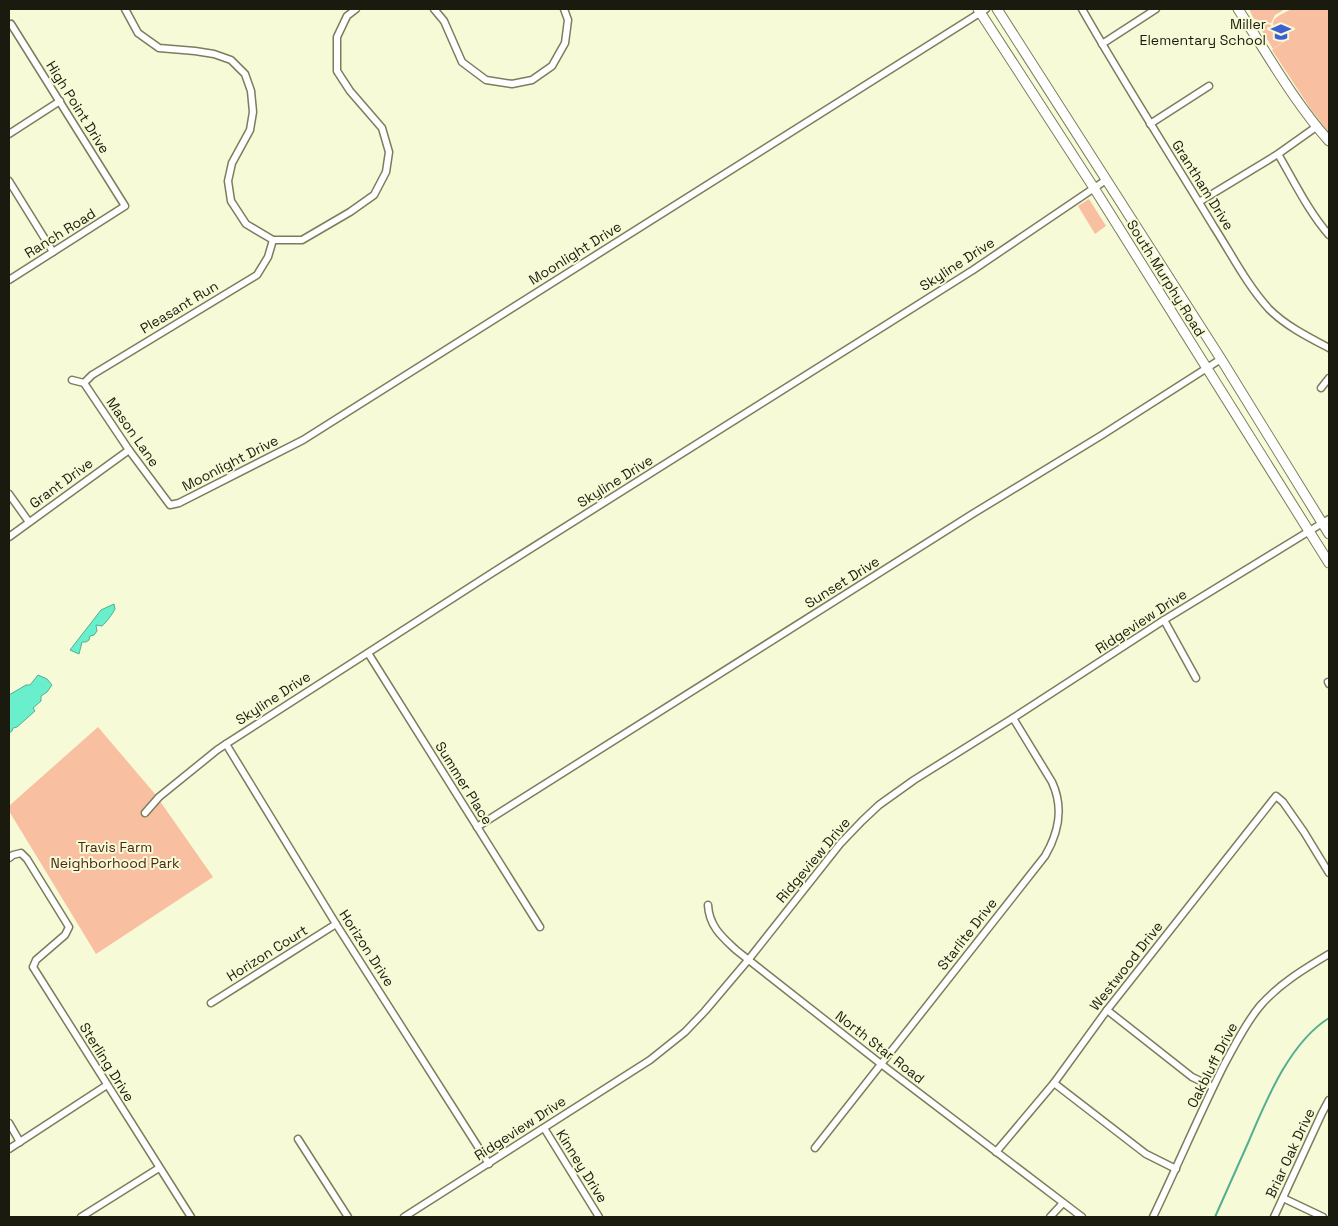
<svg xmlns="http://www.w3.org/2000/svg" width="1338" height="1226" viewBox="0 0 1338 1226" font-family="'Space Grotesk',sans-serif">
	<style>
		.green { fill: #f9bfa1 }
		.water { fill: #6aefcc; stroke: #52af93 }
		.lines { fill: none; stroke-linecap: round; stroke-linejoin: round }
		.stream { stroke: #52af93; stroke-width: 2 }
		.street-casing { stroke: #7b7d5d; stroke-width: 9 }
		.secondary-casing { stroke: #7b7d5d; stroke-width: 11 }
		.street { stroke: #fff; stroke-width: 6 }
		.secondary { stroke: #fff; stroke-width: 9 }
		.labels { text-anchor: middle; dominant-baseline: central; stroke-width: 4; stroke-linejoin: round; paint-order: stroke }
		.poi-label { font-size: 14px; fill: #1a1b0e; stroke: #f7fad6; text-anchor: end }
		.street-label { font-size: 14px; fill: #1a1b0e; stroke: #f7fad6 }
		.park-label { font-size: 14px; fill: #4d2814; stroke: #f7fad6 }
	</style>
	<rect width="100%" height="100%" fill="#f7fad6"/>
	<g class="green">
		<path d="M 1249,9 L 1283,9 L 1282,11 L 1275,15 L 1271,23 L 1254,19 Z"/>
		<path d="M 1292,9 L 1329,9 L 1329,133 L 1310,108 L 1272,50 L 1285,41 C 1266,23 1270,19 1292,9 Z"/>
		<path d="M 1256,21 L 1271,25 L 1274,34 L 1283,42 L 1273,49 Z"/>
		<path d="M 1089,199 L 1106,226 L 1095,234 L 1078,206 Z"/>
		<path d="M 98,727 L 155,794 L 213,877 L 96,954 L 9,811 L 9,806 Z"/>
	</g>
	<g class="water">
		<path d="M 114,604 L 115,609 C 113,613 106,623 102,626 L 96,625 L 97,631 L 94,635 L 90,636 L 89,640 L 86,642 L 82,642 L 79,654 L 70,650 L 101,610 Z"/>
		<path d="M 38,675 L 47,679 L 52,685 L 47,692 L 41,696 L 41,701 L 33,708 L 35,711 L 17,727 L 13,728 L 12,731 L 9,733 L 9,695 L 26,685 L 30,685 Z"/>
	</g>
	<g class="lines">
		<path class="stream" d="M 1215,1217 C 1226,1192 1237,1168 1248,1143 C 1266,1101 1289,1043 1329,1018"/>
		<defs>
			<g id="street">
				<path d="M 125,9 L 138,33 L 159,48 L 195,51 L 214,54 L 231,60 L 245,74 L 251,91 L 253,112 L 250,130 L 232,163 L 228,181 L 231,201 L 246,224 L 273,240 L 302,240 L 350,212 L 374,195 L 386,172 L 389,152 L 382,128 L 350,91 L 337,71 L 337,37 L 347,16 L 356,9"/>
				<path d="M 434,9 L 444,21 L 462,62 L 486,80 L 512,84 L 532,80 L 552,66 L 565,43 L 568,20 L 564,9"/>
				<path d="M 1082,9 C 1124,83 1170,154 1214,227 C 1232,255 1247,285 1269,309 C 1286,326 1308,337 1329,348"/>
				<path d="M 9,25 L 11,24 L 125,206 L 9,280"/>
				<path d="M 1102,44 L 1156,9"/>
				<path d="M 1150,124 L 1209,86"/>
				<path d="M 9,134 L 60,101"/>
				<path d="M 1278,154 C 1294,181 1308,211 1329,235"/>
				<path d="M 9,181 L 53,252"/>
				<path d="M 1199,202 L 1278,154 L 1316,127"/>
				<path d="M 72,380 L 84,383 L 129,450 L 170,505 L 179,503 L 303,440 L 322,428 L 986,9"/>
				<path d="M 84,383 L 92,375 L 257,275 L 268,257 L 273,240"/>
				<path d="M 1321,388 L 1329,378"/>
				<path d="M 9,494 L 29,522"/>
				<path d="M 9,537 L 129,450"/>
				<path d="M 1164,620 L 1196,678"/>
				<path d="M 368,653 L 540,927"/>
				<path d="M 1328,682 L 1329,684"/>
				<path d="M 226,744 L 336,924 L 489,1164"/>
				<path d="M 145,813 L 159,797 L 217,750 L 226,744 L 492,573 L 973,270 L 1106,180"/>
				<path d="M 477,827 L 974,513 L 1102,435 L 1221,359"/>
				<path d="M 9,858 L 13,855 L 21,853 L 27,859 L 69,927 L 65,935 L 36,960 L 33,967 L 191,1217"/>
				<path d="M 708,905 C 709,926 722,937 736,950 L 881,1064 L 1082,1217"/>
				<path d="M 211,1003 L 336,924"/>
				<path d="M 1107,1010 L 1192,1077 L 1213,1087"/>
				<path d="M 1054,1083 L 1146,1154 L 1176,1169"/>
				<path d="M 9,1123 L 20,1142"/>
				<path d="M 544,1128 L 599,1217"/>
				<path d="M 298,1139 L 348,1217"/>
				<path d="M 815,1148 L 1045,856 C 1059,832 1064,808 1052,782 L 1013,718"/>
				<path d="M 9,1149 L 107,1085"/>
				<path d="M 996,1152 L 1054,1083 L 1107,1010 L 1276,796 L 1283,802 L 1304,832 L 1329,873"/>
				<path d="M 1283,1198 L 1323,1217"/>
				<path d="M 81,1217 L 159,1168"/>
				<path d="M 404,1217 L 650,1060 L 685,1032 L 705,1011 L 749,959 L 840,844 L 862,821 L 879,805 L 914,780 L 1013,718 L 1164,620 L 1329,519"/>
				<path d="M 1050,1217 L 1063,1203"/>
				<path d="M 1153,1217 C 1177,1167 1199,1115 1224,1065 C 1235,1045 1245,1024 1260,1006 C 1279,984 1304,969 1329,954"/>
				<path d="M 1274,1217 L 1322,1113 L 1329,1100"/>
			</g>
			<g id="secondary">
				<path d="M 978,9 L 1094,188 L 1329,563"/>
				<path d="M 997,9 L 1221,359 L 1329,534"/>
				<path d="M 1238,9 C 1267,53 1294,102 1329,141"/>
			</g>
		</defs>
		<use href="#street" class="street-casing"/>
		<use href="#secondary" class="secondary-casing"/>
		<use href="#street" class="street"/>
		<use href="#secondary" class="secondary"/>
	</g>
	<defs>
		<symbol id="school-bare" viewBox="-9 -9 18 18"><path d="M0-5L7-2L0 1L-7-2ZM-4 1L0 2.5L4 1V4Q0 6-4 4Z" fill="#3c60d2" stroke="#f7fad6" stroke-width="2.5" paint-order="stroke"/></symbol>
	</defs>
	<g fill-rule="evenodd">
		<use href="#school-bare" x="1267" y="18" width="28" height="28"/>
	</g>
	<g class="labels">
		<g class="poi-label">
			<text x="1266" y="24">Miller<tspan x="1266" dy="16">Elementary School</tspan></text>
		</g>
		<g class="street-label">
			<text transform="translate(78 107) rotate(58)">High Point Drive</text>
			<text transform="translate(1203 185) rotate(58)">Grantham Drive</text>
			<text transform="translate(60 233) rotate(-32)">Ranch Road</text>
			<text transform="translate(575 253) rotate(-32)">Moonlight Drive</text>
			<text transform="translate(957 264) rotate(-33)">Skyline Drive</text>
			<text transform="translate(1166 278) rotate(58)">South Murphy Road</text>
			<text transform="translate(179 307) rotate(-31)">Pleasant Run</text>
			<text transform="translate(133 432) rotate(55)">Mason Lane</text>
			<text transform="translate(230 463) rotate(-27)">Moonlight Drive</text>
			<text transform="translate(615 481) rotate(-32)">Skyline Drive</text>
			<text transform="translate(61 483) rotate(-36)">Grant Drive</text>
			<text transform="translate(842 582) rotate(-32)">Sunset Drive</text>
			<text transform="translate(1141 621) rotate(-33)">Ridgeview Drive</text>
			<text transform="translate(273 698) rotate(-33)">Skyline Drive</text>
			<text transform="translate(464 783) rotate(58)">Summer Place</text>
			<text transform="translate(813 860) rotate(-50)">Ridgeview Drive</text>
			<text transform="translate(967 934) rotate(-52)">Starlite Drive</text>
			<text transform="translate(367 948) rotate(57)">Horizon Drive</text>
			<text transform="translate(267 953) rotate(-32)">Horizon Court</text>
			<text transform="translate(1126 966) rotate(-52)">Westwood Drive</text>
			<text transform="translate(880 1047) rotate(38)">North Star Road</text>
			<text transform="translate(107 1062) rotate(58)">Sterling Drive</text>
			<text transform="translate(1212 1065) rotate(-63)">Oakbluff Drive</text>
			<text transform="translate(520 1128) rotate(-33)">Ridgeview Drive</text>
			<text transform="translate(1290 1153) rotate(-65)">Briar Oak Drive</text>
			<text transform="translate(582 1166) rotate(58)">Kinney Drive</text>
		</g>
		<g class="park-label">
			<text x="115" y="847">Travis Farm<tspan x="115" dy="16">Neighborhood Park</tspan></text>
		</g>
	</g>
	<rect width="1338" height="1226" fill="none" stroke="#1a1b0e" stroke-width="20"/>
</svg>
